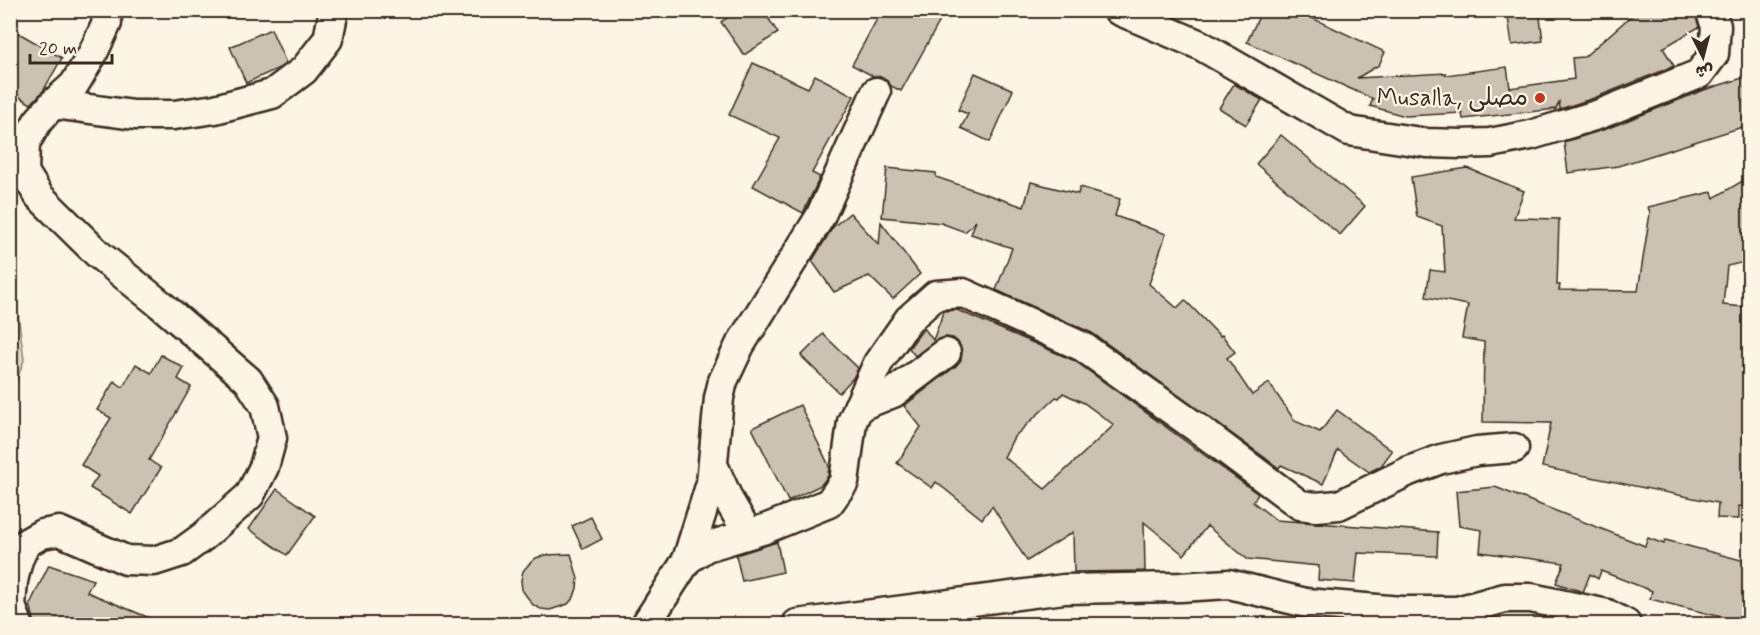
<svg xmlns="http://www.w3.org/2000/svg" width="1760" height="635" viewBox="0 0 1760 635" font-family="Mynerve,'Playpen Sans Arabic',sans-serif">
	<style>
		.green { fill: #e0d8c8; stroke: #8e8173; stroke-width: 1.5 }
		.building { fill: #ccc2b3; stroke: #3b2a1e; stroke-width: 1.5; fill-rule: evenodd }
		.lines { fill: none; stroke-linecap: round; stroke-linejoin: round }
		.street-casing { stroke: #3b2a1e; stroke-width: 33 }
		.street { stroke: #fcf5e5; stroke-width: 28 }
		.poi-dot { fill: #c8321e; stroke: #fcf5e5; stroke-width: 2 }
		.labels { text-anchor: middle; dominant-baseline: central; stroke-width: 4.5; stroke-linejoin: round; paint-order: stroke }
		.poi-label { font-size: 24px; fill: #3b2a1e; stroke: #fcf5e5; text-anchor: end }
	</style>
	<rect width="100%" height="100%" fill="#fcf5e5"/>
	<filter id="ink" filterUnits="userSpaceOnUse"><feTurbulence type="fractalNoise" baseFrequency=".0167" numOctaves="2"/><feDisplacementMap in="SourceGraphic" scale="12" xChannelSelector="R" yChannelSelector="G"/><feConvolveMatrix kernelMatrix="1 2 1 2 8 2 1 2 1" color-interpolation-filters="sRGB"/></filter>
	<g filter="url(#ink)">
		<path class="green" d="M 11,306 L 18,313 L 24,360 L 11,397 Z"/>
		<g class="building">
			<path d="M 739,10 L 763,10 L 778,33 L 744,55 L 721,22 Z"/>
			<path d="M 882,10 L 946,10 L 901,91 L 891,86 L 883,77 L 873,76 L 852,65 Z"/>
			<path d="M 1262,10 L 1295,10 L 1385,52 L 1379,65 L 1357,78 L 1446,73 L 1446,75 L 1507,67 L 1510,88 L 1574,79 L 1572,58 L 1584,57 L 1638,10 L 1694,10 L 1699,27 L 1663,48 L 1674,66 L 1594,98 L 1560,109 L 1559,102 L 1556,109 L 1463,119 L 1462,113 L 1405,116 L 1370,106 L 1373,99 L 1247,42 Z"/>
			<path d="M 1507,10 L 1539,10 L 1543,41 L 1512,45 Z"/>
			<path d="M 10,28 L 62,58 L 43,91 L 31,104 L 10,91 Z"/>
			<path d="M 271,29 L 286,63 L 279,68 L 246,83 L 230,47 Z"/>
			<path d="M 753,63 L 808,88 L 815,75 L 854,96 L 812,173 L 820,177 L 803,213 L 753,186 L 780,138 L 729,115 Z"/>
			<path d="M 975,73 L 1013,90 L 990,142 L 961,128 L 968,114 L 958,110 Z"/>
			<path d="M 1749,76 L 1749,125 L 1618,166 L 1568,173 L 1564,142 L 1606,129 L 1704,90 Z"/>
			<path d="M 1234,84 L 1262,100 L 1246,125 L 1219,108 Z"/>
			<path d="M 1281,135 L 1365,206 L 1340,235 L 1256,164 Z"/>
			<path d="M 887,168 L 936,173 L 936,177 L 1024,207 L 1031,182 L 1078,194 L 1080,187 L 1120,199 L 1115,216 L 1166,234 L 1149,284 L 1177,308 L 1185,300 L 1220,336 L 1222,335 L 1235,352 L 1227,358 L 1252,395 L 1269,383 L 1295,421 L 1320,432 L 1337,410 L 1392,451 L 1381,466 L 1369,472 L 1338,450 L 1323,484 L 1281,465 L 1279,468 L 1092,333 L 996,290 L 1012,248 L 971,234 L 976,221 L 965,232 L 941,223 L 882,217 Z"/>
			<path d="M 1467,168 L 1524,191 L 1514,218 L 1559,219 L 1557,285 L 1560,285 L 1559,290 L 1638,291 L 1650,213 L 1648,207 L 1712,192 L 1714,198 L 1749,177 L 1749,261 L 1727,266 L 1723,305 L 1744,307 L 1744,311 L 1749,312 L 1749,507 L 1739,506 L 1739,519 L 1717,518 L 1718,503 L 1542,467 L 1551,423 L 1483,422 L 1484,342 L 1462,338 L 1468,305 L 1426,297 L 1430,270 L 1445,272 L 1442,226 L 1417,217 L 1411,177 Z"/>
			<path d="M 850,213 L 879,245 L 881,222 L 920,274 L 893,299 L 869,276 L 834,292 L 812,261 L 833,227 Z"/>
			<path d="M 957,310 L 1075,361 L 1258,494 L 1253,502 L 1276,520 L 1438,532 L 1437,556 L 1358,553 L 1355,583 L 1318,580 L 1319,566 L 1247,559 L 1207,526 L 1184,555 L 1144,522 L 1145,571 L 1074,572 L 1073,532 L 1027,561 L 992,506 L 982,519 L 936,482 L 932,488 L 897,463 L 921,427 L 904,406 L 956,366 L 961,360 L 962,352 L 959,343 L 953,338 L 945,337 L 936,340 L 915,356 L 909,348 L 924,328 L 933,340 L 944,311 ZM 1063,393 L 1084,403 L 1114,425 L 1045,489 L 1004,457 L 1014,437 L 1056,397 L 1059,398 Z"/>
			<path d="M 823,334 L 858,368 L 853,378 L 839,393 L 801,356 Z"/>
			<path d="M 161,355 L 184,368 L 178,379 L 191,387 L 149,460 L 161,468 L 132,514 L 90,488 L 98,476 L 81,465 L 111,418 L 97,410 L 114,381 L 123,387 L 136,364 L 151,373 Z"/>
			<path d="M 800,405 L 829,466 L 828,476 L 821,485 L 788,501 L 752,428 Z"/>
			<path d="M 1495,487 L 1645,546 L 1648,538 L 1664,544 L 1665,540 L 1749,562 L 1749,624 L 1650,599 L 1652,591 L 1601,571 L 1598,579 L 1590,574 L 1583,592 L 1556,583 L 1564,563 L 1480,552 L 1482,530 L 1459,526 L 1456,491 Z"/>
			<path d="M 277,489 L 315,516 L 287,555 L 249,529 Z"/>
			<path d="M 591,517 L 602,539 L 583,549 L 572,526 Z"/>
			<path d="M 777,542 L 783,572 L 742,581 L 736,555 Z"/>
			<path d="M 571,554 L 578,579 L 577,588 L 574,597 L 568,604 L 550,610 L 541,609 L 533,605 L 522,590 L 521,580 L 523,571 L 529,564 L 536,558 L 545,555 Z"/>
			<path d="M 49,565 L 93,580 L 87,592 L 164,624 L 35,624 L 30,604 Z"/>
		</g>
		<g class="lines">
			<defs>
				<g id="street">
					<path d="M 1118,10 L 1200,45 L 1349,131 L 1427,143 L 1461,144 L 1490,143 L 1531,135 L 1600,114 L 1699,74 L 1714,54 L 1716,26 L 1710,10"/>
					<path d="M 53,104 L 74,85 L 92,55 L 107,23 L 105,10"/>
					<path d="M 858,407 L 893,393 L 946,353"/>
					<path d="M 714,467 L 729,501 L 748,533"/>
					<path d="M 687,560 L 711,483 L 719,398 L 723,381 L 740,345 L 820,217 L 876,92"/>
					<path d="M 18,624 L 11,606 L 13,581 L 18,560 L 26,543 L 42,534 L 59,531 L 126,560 L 154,561 L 182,552 L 204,536 L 250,495 L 264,467 L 272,438 L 265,406 L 248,380 L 160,304 L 98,254 L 39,196 L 24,172 L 25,143 L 38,121 L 53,104 L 134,115 L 174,115 L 215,109 L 272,94 L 304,70 L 328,39 L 334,10"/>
					<path d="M 646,624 L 687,560 L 706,547 L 765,529 L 829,503 L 844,482 L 852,422 L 878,363 L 909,319 L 936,295 L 963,293 L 1083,347 L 1200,430 L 1300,505 L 1316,507 L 1339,505 L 1409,471 L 1441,459 L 1477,451 L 1514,448"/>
					<path d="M 797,624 L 1064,589 L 1180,587 L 1229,584 L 1306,603 L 1401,611 L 1457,611 L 1505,598 L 1531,598 L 1607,614 L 1626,624"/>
				</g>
			</defs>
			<use href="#street" class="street-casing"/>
			<use href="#street" class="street"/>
		</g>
	</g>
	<circle class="poi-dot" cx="1540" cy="98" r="6"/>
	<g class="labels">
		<g class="poi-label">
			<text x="1528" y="98">Musalla, مصلى</text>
		</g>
	</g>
	<rect width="1760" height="635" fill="none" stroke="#fcf5e5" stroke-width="36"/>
	<rect x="18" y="18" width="1724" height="599" fill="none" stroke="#3b2a1e" stroke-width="2" filter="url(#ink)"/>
	<g transform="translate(1703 57) rotate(174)" stroke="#fcf5e5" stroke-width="4.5" paint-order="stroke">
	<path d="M0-4.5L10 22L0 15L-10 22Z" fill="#3b2a1e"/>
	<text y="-9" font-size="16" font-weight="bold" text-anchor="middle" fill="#3b2a1e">ش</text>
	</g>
	<path d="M30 54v9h82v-9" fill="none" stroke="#3b2a1e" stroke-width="3"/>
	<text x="39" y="54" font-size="18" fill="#3b2a1e" stroke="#fcf5e5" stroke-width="4.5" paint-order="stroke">20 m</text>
</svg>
